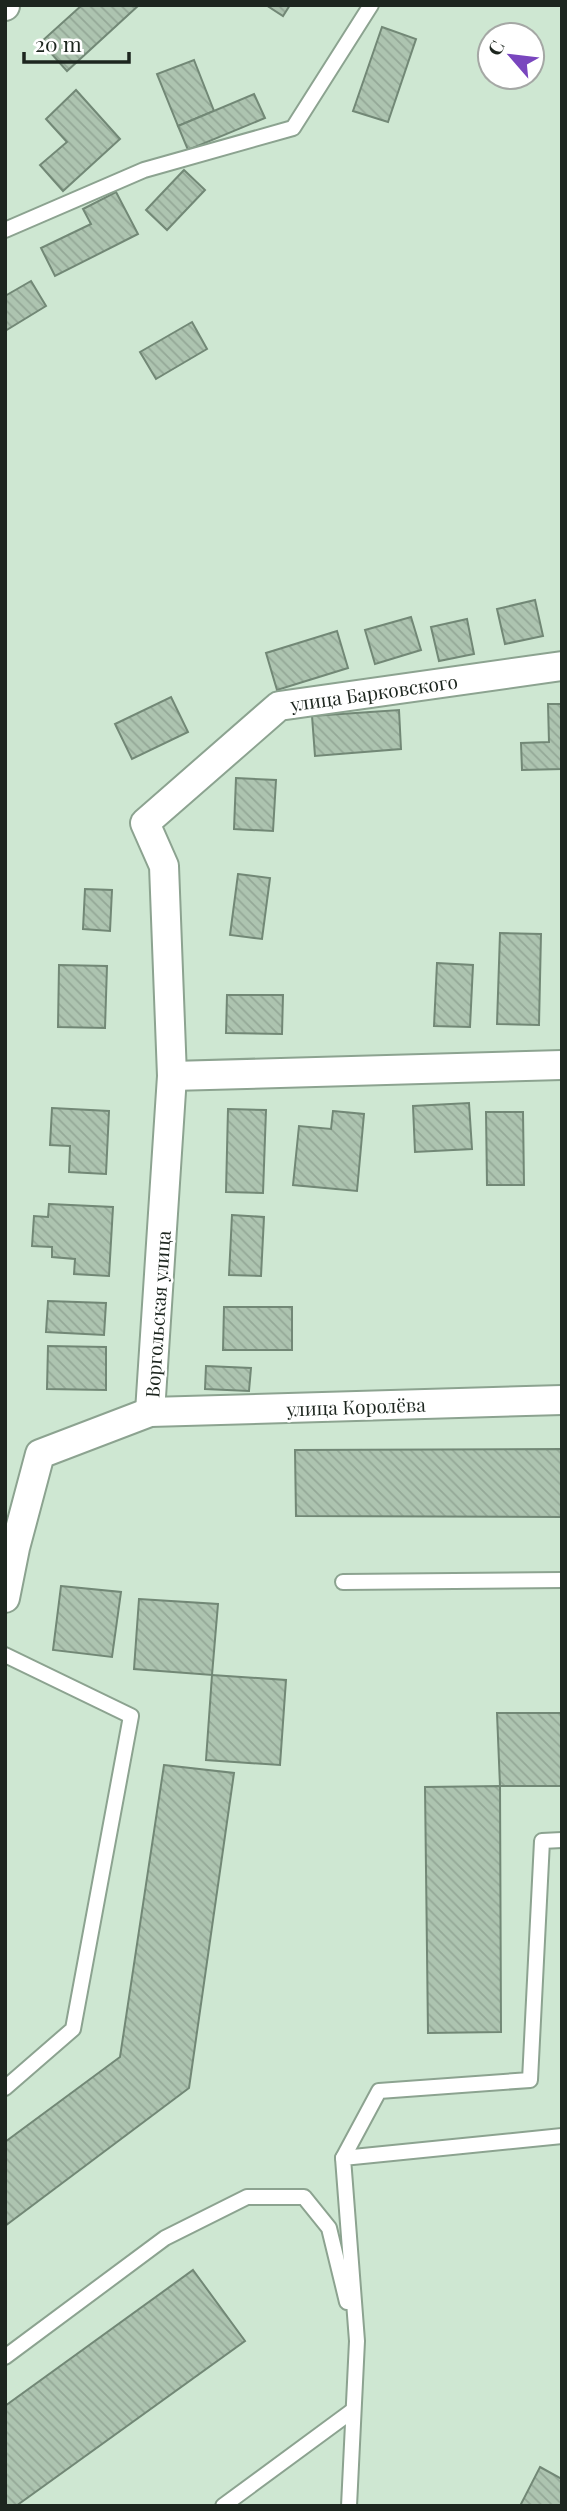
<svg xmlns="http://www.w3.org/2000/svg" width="567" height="2511" viewBox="0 0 567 2511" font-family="'Playfair Display',serif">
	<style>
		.building { fill: url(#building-back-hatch); stroke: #728876; stroke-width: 2 }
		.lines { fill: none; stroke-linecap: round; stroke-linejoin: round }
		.lane-casing { stroke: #8ca390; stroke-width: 18 }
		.street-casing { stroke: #8ca390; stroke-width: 32 }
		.lane { stroke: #fff; stroke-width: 14 }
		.street { stroke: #fff; stroke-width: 28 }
		.labels { text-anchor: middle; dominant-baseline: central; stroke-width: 5; stroke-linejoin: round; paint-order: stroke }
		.street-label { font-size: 19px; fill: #1d261f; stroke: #fff }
	</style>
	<defs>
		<pattern id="building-back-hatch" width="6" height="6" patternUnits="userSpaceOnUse" patternTransform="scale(1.75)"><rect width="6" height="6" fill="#adc4b0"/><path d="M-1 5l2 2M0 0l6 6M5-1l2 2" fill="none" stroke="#94a897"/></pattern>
	</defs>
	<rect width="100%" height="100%" fill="#cee7d2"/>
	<g class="building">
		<path d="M 82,5 L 139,5 L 67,71 L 41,42 Z"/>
		<path d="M 266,5 L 290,5 L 283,16 Z"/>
		<path d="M 382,27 L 416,39 L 388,122 L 353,111 Z"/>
		<path d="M 194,60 L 214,111 L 178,126 L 157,74 Z"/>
		<path d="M 76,90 L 120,139 L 63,191 L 40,165 L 67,142 L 46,119 Z"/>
		<path d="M 254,94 L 265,118 L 188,150 L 178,126 Z"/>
		<path d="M 184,170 L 205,190 L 167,230 L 146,210 Z"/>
		<path d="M 116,192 L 138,234 L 55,276 L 41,248 L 91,224 L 83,209 Z"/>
		<path d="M 31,281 L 46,306 L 5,331 L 5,296 Z"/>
		<path d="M 192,322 L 207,349 L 156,379 L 140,352 Z"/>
		<path d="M 535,600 L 543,636 L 505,644 L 497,609 Z"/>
		<path d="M 411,617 L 421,650 L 375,664 L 365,630 Z"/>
		<path d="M 467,619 L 474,654 L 439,661 L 431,627 Z"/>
		<path d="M 337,631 L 348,668 L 277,690 L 266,653 Z"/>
		<path d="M 171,697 L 188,732 L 132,759 L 115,724 Z"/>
		<path d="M 548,704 L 562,704 L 562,769 L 522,770 L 521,743 L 549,742 Z"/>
		<path d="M 399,710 L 401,749 L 315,756 L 312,716 Z"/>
		<path d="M 236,778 L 276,780 L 273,831 L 234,829 Z"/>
		<path d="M 238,874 L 270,878 L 262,939 L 230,935 Z"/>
		<path d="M 85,889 L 112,890 L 110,931 L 83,929 Z"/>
		<path d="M 500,933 L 541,934 L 539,1025 L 497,1024 Z"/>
		<path d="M 437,963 L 473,965 L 470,1027 L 434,1026 Z"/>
		<path d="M 59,965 L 107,966 L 105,1028 L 58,1027 Z"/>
		<path d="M 227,995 L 283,995 L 282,1034 L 226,1033 Z"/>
		<path d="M 469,1103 L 472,1149 L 415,1152 L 413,1106 Z"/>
		<path d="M 52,1108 L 109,1111 L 106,1174 L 69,1172 L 70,1146 L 50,1145 Z"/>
		<path d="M 228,1109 L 266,1110 L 263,1193 L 226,1192 Z"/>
		<path d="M 333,1111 L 364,1114 L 357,1191 L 293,1185 L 299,1126 L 331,1129 Z"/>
		<path d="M 486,1112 L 523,1112 L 524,1185 L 487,1185 Z"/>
		<path d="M 49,1204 L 113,1207 L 109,1276 L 74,1274 L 75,1259 L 52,1257 L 52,1247 L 32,1246 L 34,1216 L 48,1217 Z"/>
		<path d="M 232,1215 L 264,1217 L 261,1276 L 229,1275 Z"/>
		<path d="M 48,1301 L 106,1303 L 104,1335 L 46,1332 Z"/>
		<path d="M 224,1307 L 292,1307 L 292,1350 L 223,1350 Z"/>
		<path d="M 48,1346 L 106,1347 L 106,1390 L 47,1389 Z"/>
		<path d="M 206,1366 L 251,1368 L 249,1391 L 205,1389 Z"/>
		<path d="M 562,1449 L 562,1517 L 296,1516 L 295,1450 Z"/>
		<path d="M 61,1586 L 121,1592 L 112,1657 L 53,1650 Z"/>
		<path d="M 139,1599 L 218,1604 L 212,1675 L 134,1669 Z"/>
		<path d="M 212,1675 L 286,1680 L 280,1765 L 206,1760 Z"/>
		<path d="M 497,1713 L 562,1713 L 562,1786 L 500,1786 Z"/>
		<path d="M 164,1765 L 234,1773 L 189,2088 L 5,2226 L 5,2142 L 120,2057 Z"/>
		<path d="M 500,1786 L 501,2032 L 428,2033 L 425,1787 Z"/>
		<path d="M 193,2270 L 245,2341 L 16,2506 L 5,2506 L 5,2406 Z"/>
		<path d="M 540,2467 L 562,2479 L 562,2506 L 520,2506 Z"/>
	</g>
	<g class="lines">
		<defs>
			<g id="lane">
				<path d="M 5,230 L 144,170 L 293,128 L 371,5"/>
				<path d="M 343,1582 L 562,1580"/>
				<path d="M 5,1655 L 131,1716 L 73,2029 L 5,2088"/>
				<path d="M 343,2158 L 379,2091 L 530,2080 L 542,1841 L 562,1840"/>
				<path d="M 5,2357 L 165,2238 L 247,2197 L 304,2197 L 329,2228 L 347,2302"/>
				<path d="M 223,2506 L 352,2411"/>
				<path d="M 349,2506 L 357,2341 L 343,2158 L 562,2136"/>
			</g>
			<g id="street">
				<path d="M 5,6 L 5,5"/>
				<path d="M 172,1076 L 562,1065"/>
				<path d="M 150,1412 L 172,1076 L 164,866 L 145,823 L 279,706 L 562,666"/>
				<path d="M 5,1598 L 15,1548 L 40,1454 L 150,1412 L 562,1400"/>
			</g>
		</defs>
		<use href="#lane" class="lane-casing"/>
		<use href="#street" class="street-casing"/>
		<use href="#lane" class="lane"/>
		<use href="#street" class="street"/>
	</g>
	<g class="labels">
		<g class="street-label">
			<text transform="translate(374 692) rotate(-8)">улица Барковского</text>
			<text transform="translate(157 1314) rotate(-86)">Воргольская улица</text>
			<text transform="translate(356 1406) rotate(-2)">улица Королёва</text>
		</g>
	</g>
	<rect width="567" height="2511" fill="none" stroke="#1d261f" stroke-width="14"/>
	<g transform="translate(511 56) rotate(298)"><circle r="33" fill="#ffffff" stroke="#a5a8a5" stroke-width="2"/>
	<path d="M0-5L12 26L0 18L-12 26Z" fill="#7946be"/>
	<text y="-10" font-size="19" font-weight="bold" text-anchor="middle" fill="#1d261f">С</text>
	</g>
	<path d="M24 52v10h105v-10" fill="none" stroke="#1d261f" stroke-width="3.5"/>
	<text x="35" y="52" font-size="21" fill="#1d261f" stroke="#ffffff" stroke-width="5" paint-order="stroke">20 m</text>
</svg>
